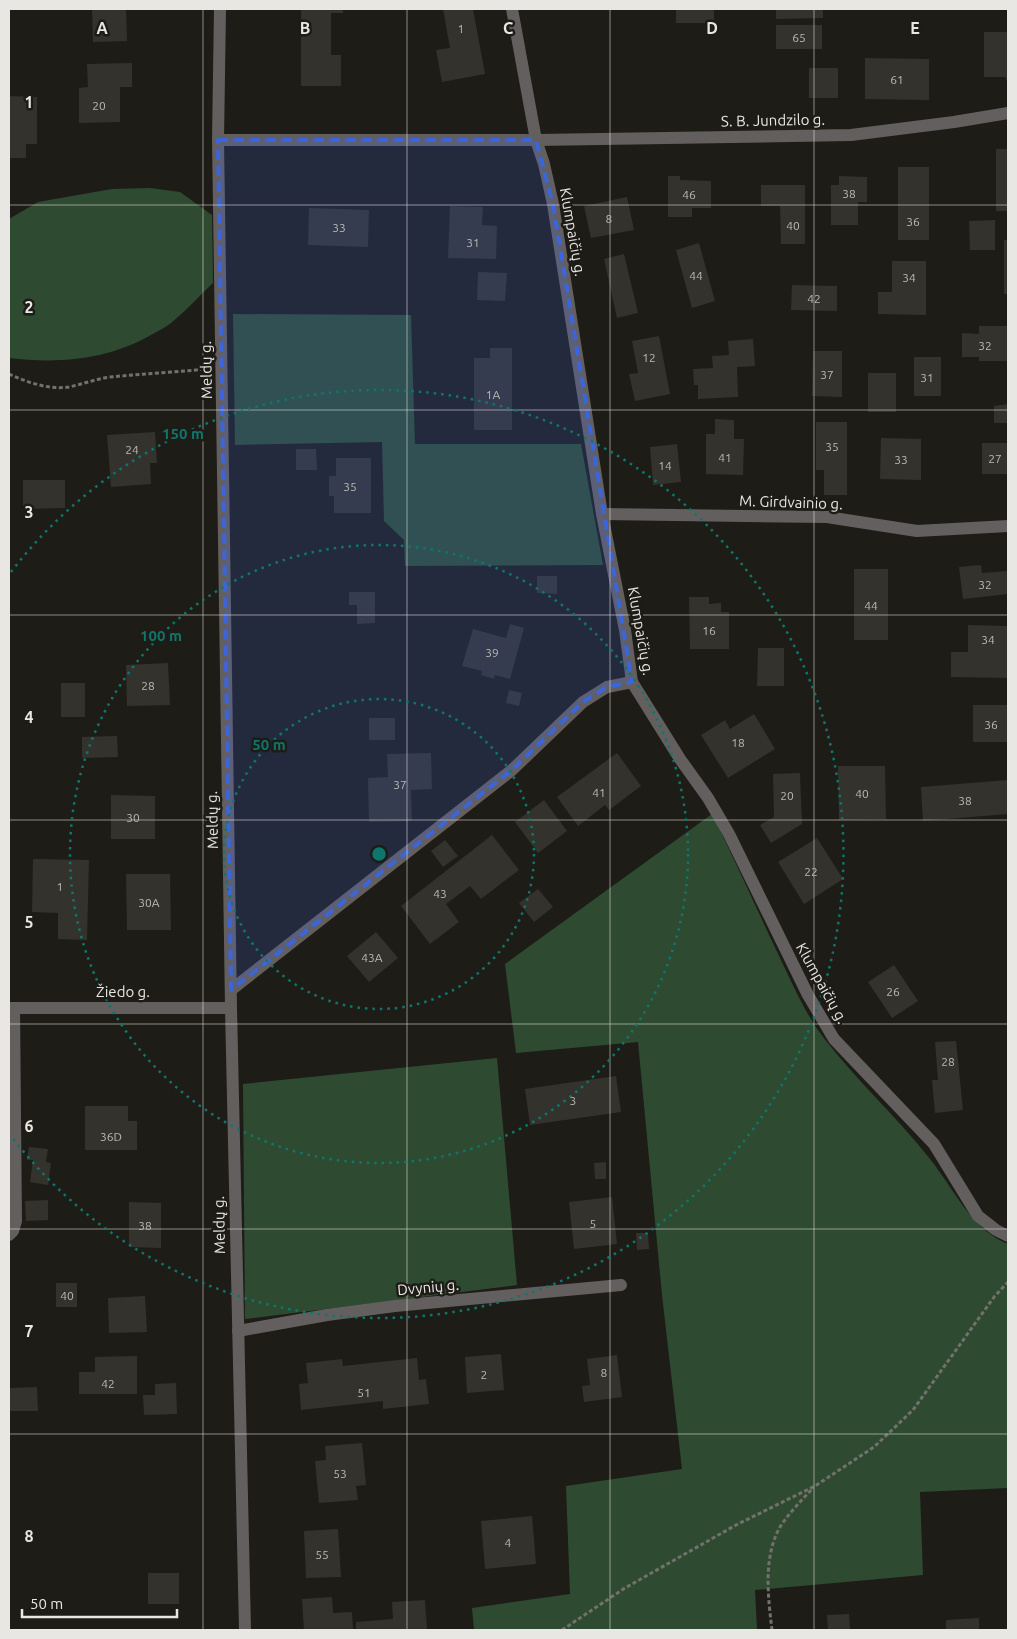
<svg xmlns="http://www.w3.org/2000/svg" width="1017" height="1639" viewBox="0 0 1017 1639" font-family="Ubuntu,sans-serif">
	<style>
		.green { fill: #2e4b31 }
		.building { fill: #34322c }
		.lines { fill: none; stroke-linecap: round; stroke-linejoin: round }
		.path { stroke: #73716c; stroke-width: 3; stroke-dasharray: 4 2.5; stroke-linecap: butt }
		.minor { stroke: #635f5f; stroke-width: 12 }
		.marked { fill: #3c65da; fill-opacity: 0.2; stroke: #3c65da; stroke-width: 4; stroke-dasharray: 10 6; stroke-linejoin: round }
		.grid { fill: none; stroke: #e9e7e4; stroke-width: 1; stroke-opacity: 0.55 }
		.ring { fill: none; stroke: #0f766e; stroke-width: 2.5; stroke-dasharray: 2.5 5 }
		.labels { text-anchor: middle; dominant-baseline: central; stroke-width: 5; stroke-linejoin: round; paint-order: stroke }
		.number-label { font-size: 12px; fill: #bcbab6 }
		.street-label { font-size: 15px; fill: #e9e7e4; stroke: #1e1c17 }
		.grid-label { font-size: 16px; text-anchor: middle; font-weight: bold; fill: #e9e7e4; stroke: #1e1c17; stroke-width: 5; stroke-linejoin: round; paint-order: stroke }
		.centre { fill: #0f766e; stroke: #1e1c17; stroke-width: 2.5 }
		.ring-label { font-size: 15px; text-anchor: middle; font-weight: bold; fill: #0f766e; stroke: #1e1c17; stroke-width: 5; stroke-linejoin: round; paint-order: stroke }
	</style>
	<rect width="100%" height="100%" fill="#1e1c17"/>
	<g class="green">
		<path d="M 150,188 L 180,192 L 212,215 L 213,283 C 199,296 186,311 171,323 C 165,328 157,331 151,335 C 107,360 58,364 9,358 L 9,219 L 38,202 L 112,189 Z"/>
		<path d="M 233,314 L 411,315 L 415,444 L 581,444 L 603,565 L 405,566 L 404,540 L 384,521 L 382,442 L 235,445 Z"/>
		<path d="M 712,814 C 736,862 757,910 780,958 C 792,983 806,1015 823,1037 C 856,1080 897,1117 930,1159 C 954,1189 971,1229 1008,1244 L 1008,1488 L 920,1492 L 923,1575 L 755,1590 L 757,1630 L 474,1630 L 472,1608 L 570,1594 L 566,1486 L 682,1469 L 662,1295 L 638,1042 L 516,1053 L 505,964 Z"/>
		<path d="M 497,1058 L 517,1285 L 245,1319 L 243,1084 Z"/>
	</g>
	<g class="building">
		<path d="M 92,9 L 126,9 L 127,41 L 93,42 Z"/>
		<path d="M 301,9 L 343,9 L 343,13 L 331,13 L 331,55 L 341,55 L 341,86 L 301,86 Z"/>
		<path d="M 443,9 L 473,9 L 485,74 L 442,82 L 436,50 L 450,48 Z"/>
		<rect x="676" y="9" width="38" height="14"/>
		<path d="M 776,9 L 823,9 L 823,18 L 776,19 Z"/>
		<rect x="776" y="25" width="46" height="24"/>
		<path d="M 984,32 L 1008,32 L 1008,80 L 1006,80 L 1006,77 L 984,77 Z"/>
		<path d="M 865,58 L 929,59 L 929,100 L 865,99 Z"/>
		<path d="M 132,63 L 132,87 L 120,87 L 120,122 L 79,123 L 79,88 L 88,87 L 87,64 Z"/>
		<rect x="809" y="68" width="29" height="30"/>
		<path d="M 9,96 L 37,97 L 37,144 L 26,144 L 26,158 L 9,158 Z"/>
		<rect x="996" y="149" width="12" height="62"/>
		<rect x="898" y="167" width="31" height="73"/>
		<path d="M 668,176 L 680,176 L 680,180 L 711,181 L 711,208 L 692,208 L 692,217 L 668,217 Z"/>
		<path d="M 839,176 L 867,177 L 867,202 L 858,202 L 858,225 L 831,225 L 831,185 L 839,185 Z"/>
		<path d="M 761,185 L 805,185 L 805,244 L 781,244 L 780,206 L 761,206 Z"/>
		<path d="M 627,197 L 634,230 L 591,238 L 584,206 Z"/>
		<path d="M 450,206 L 483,207 L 482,225 L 497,226 L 496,259 L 448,258 Z"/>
		<path d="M 309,208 L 369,210 L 368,247 L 308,245 Z"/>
		<path d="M 995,220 L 995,250 L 970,250 L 969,221 Z"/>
		<rect x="1004" y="240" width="4" height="54"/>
		<path d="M 699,243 L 715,301 L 692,308 L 676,250 Z"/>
		<path d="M 624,254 L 638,313 L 617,318 L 604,259 Z"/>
		<path d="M 892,261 L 926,261 L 926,315 L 878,314 L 878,292 L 892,292 Z"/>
		<path d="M 478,272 L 507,273 L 505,301 L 477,300 Z"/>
		<path d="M 792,285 L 837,286 L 837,311 L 791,310 Z"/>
		<path d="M 979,326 L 1008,326 L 1008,361 L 979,361 L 979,357 L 962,357 L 962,333 L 979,334 Z"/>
		<path d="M 659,336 L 670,394 L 635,401 L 629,374 L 638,373 L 632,341 Z"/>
		<path d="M 753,339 L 755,366 L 737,367 L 738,397 L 698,399 L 698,385 L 694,385 L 693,369 L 713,368 L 712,356 L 729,355 L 728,341 Z"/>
		<path d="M 490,348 L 512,348 L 512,430 L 474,430 L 474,358 L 490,358 Z"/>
		<path d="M 813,351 L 842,351 L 842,397 L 812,396 Z"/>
		<rect x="914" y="357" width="27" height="39"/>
		<rect x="868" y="373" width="28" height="39"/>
		<path d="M 1008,404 L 1008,423 L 994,423 L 994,406 Z"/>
		<path d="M 715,419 L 734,420 L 734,439 L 744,439 L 743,475 L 706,474 L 706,434 L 715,434 Z"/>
		<path d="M 816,422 L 847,422 L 847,495 L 824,495 L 824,470 L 816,470 Z"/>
		<path d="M 155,432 L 157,463 L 150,463 L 151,484 L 111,487 L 107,435 Z"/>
		<path d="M 881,438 L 921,439 L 921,480 L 880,479 Z"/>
		<rect x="982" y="443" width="26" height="31"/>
		<path d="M 677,444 L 681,482 L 653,485 L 650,447 Z"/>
		<path d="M 296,449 L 316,449 L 317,470 L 296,470 Z"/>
		<path d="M 336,458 L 371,458 L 371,513 L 334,513 L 334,496 L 329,496 L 329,476 L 336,476 Z"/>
		<path d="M 23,480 L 65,480 L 65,508 L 23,509 Z"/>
		<path d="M 981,565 L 982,573 L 1008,571 L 1008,594 L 963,599 L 959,567 Z"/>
		<rect x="854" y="569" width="34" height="71"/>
		<path d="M 537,576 L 557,576 L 557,594 L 537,593 Z"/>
		<path d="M 349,592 L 375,592 L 375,623 L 357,624 L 357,605 L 349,605 Z"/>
		<path d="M 689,597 L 709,597 L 709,604 L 721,603 L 721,612 L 729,612 L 729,649 L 690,649 Z"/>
		<path d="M 510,624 L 524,628 L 510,679 L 495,675 L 494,679 L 481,675 L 482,671 L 462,666 L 473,629 L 506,638 Z"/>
		<path d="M 968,625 L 1008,626 L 1008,678 L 951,677 L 951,652 L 968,652 Z"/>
		<path d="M 758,648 L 784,648 L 784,686 L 757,686 Z"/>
		<path d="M 168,663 L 170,705 L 127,706 L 126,665 Z"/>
		<rect x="61" y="683" width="24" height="34"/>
		<path d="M 509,690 L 522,693 L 519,706 L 506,703 Z"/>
		<rect x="973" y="705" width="35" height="37"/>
		<path d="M 754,714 L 775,749 L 728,778 L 701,735 L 725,720 L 730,729 Z"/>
		<rect x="369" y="718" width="26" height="22"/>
		<path d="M 117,736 L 118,757 L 82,758 L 82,737 Z"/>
		<path d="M 431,753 L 432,789 L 411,790 L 412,821 L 369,822 L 368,778 L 388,777 L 387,754 Z"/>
		<path d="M 617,753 L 641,786 L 609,810 L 605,805 L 578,826 L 557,797 Z"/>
		<path d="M 838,766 L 885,766 L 886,819 L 839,820 Z"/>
		<path d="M 800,773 L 802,824 L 771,843 L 760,825 L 774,817 L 773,774 Z"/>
		<path d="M 1008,780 L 1008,814 L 923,821 L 921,787 Z"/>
		<path d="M 111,795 L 155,796 L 155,839 L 111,839 Z"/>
		<path d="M 544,800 L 567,831 L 538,853 L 515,822 Z"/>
		<path d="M 492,835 L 519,870 L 481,899 L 470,886 L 446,904 L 459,922 L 430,944 L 401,906 Z"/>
		<path d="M 817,838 L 843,879 L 804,904 L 778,862 Z"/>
		<path d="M 445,840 L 458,856 L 443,867 L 431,851 Z"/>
		<path d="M 33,859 L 89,860 L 87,940 L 58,939 L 58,913 L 32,912 Z"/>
		<path d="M 126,874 L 170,874 L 171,930 L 127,930 Z"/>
		<path d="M 538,889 L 553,907 L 534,922 L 519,903 Z"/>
		<path d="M 376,932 L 398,958 L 369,982 L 347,956 Z"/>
		<path d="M 894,965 L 918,1001 L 892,1018 L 868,982 Z"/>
		<path d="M 956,1041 L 963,1110 L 935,1113 L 932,1080 L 938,1080 L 935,1042 Z"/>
		<path d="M 616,1076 L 621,1112 L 530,1125 L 525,1089 Z"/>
		<path d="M 85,1106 L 128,1106 L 128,1121 L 137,1121 L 137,1150 L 85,1150 Z"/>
		<path d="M 29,1147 L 48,1149 L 46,1162 L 51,1163 L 48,1185 L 30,1182 L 33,1160 L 27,1160 Z"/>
		<path d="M 606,1162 L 606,1179 L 595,1179 L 594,1163 Z"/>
		<path d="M 612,1197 L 617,1244 L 574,1249 L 569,1202 Z"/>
		<path d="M 48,1200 L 48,1220 L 26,1221 L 25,1201 Z"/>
		<path d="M 129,1202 L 161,1203 L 161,1248 L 129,1247 Z"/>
		<path d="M 636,1233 L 648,1233 L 649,1249 L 637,1250 Z"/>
		<rect x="56" y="1283" width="21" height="24"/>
		<path d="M 145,1296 L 147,1332 L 109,1333 L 108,1298 Z"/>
		<path d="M 501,1354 L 504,1390 L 467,1393 L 465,1357 Z"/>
		<path d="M 617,1355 L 622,1397 L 584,1402 L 582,1386 L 590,1385 L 587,1359 Z"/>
		<path d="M 137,1356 L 137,1394 L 79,1394 L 79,1372 L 95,1372 L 95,1357 Z"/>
		<path d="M 417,1358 L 419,1380 L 426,1379 L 429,1404 L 383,1409 L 383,1401 L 301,1410 L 299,1384 L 308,1383 L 306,1363 L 342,1359 L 343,1366 Z"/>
		<path d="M 176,1383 L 177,1414 L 144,1415 L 143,1395 L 155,1395 L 155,1384 Z"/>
		<path d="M 37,1387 L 38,1411 L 9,1411 L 9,1388 Z"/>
		<path d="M 362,1443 L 366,1485 L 356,1486 L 358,1500 L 319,1503 L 315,1461 L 326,1460 L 325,1446 Z"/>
		<path d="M 532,1516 L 536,1564 L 485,1569 L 481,1521 Z"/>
		<path d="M 338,1529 L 341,1577 L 306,1578 L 304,1531 Z"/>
		<rect x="148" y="1573" width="31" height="31"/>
		<path d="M 332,1597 L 333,1613 L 352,1612 L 353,1630 L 304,1630 L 302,1599 Z"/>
		<path d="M 425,1600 L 427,1630 L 356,1630 L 356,1622 L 393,1619 L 392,1602 Z"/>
		<path d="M 849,1614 L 850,1630 L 828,1630 L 827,1615 Z"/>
		<path d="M 979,1618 L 979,1630 L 946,1630 L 946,1620 Z"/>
	</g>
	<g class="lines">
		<g class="path">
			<path d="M 9,374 C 27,382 48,390 69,387 C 83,384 96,379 110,377 C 142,374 175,372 207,369"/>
			<path d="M 562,1630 L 625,1588 L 736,1525 L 815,1486 L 874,1447 L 913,1410 L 994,1297 L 1008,1282"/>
			<path d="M 772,1630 C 768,1597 763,1557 780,1527 C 789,1513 801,1501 813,1488"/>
		</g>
		<g class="minor">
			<path d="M 220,9 L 218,140 L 231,1008 L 245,1630"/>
			<path d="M 512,9 L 536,140 L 544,164 L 553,204 L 602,514 L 625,630 L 632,682 L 680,759 L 708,798 L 729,834 L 808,995 L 834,1039 L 934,1144 L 978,1216 L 996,1230 L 1008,1236"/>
			<path d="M 218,140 L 536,140 L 851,135 L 954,122 L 1008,113"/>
			<path d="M 602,514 L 827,517 L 917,531 L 1008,526"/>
			<path d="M 231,990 L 512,770 L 583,702 L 607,687 L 632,682"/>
			<path d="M 9,1008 L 231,1008"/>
			<path d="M 9,1235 L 13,1231 L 16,1221 L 14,1008"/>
			<path d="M 238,1331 L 327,1315 L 395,1306 L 621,1285"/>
		</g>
	</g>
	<path class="marked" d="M 218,140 L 536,140 L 553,204 L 632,682 L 607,687 L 583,702 L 512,770 L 231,990 Z"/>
	<path class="grid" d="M 203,9 L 203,1630M 407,9 L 407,1630M 610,9 L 610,1630M 814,9 L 814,1630M 9,205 L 1008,205M 9,410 L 1008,410M 9,615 L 1008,615M 9,820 L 1008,820M 9,1024 L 1008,1024M 9,1229 L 1008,1229M 9,1434 L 1008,1434"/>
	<g class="ring">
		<circle cx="379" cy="854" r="155"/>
		<circle cx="379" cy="854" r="309"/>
		<path d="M11 572A464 464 0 1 1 11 1136"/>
	</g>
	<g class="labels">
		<g class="number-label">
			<text x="461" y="28">1</text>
			<text x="799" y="37">65</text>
			<text x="897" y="79">61</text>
			<text x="99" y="105">20</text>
			<text x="849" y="193">38</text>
			<text x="689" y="194">46</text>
			<text x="609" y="218">8</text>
			<text x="913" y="221">36</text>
			<text x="793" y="225">40</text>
			<text x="339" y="227">33</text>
			<text x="473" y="242">31</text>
			<text x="696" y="275">44</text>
			<text x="909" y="277">34</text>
			<text x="814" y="298">42</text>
			<text x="985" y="345">32</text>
			<text x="649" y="357">12</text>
			<text x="827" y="374">37</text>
			<text x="927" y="377">31</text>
			<text x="493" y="394">1A</text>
			<text x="832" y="446">35</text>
			<text x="132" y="449">24</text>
			<text x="725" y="457">41</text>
			<text x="995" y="458">27</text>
			<text x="901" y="459">33</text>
			<text x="665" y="465">14</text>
			<text x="350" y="486">35</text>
			<text x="985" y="584">32</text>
			<text x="871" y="605">44</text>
			<text x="709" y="630">16</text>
			<text x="988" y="639">34</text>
			<text x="492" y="652">39</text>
			<text x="148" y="685">28</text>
			<text x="991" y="724">36</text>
			<text x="738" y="742">18</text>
			<text x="400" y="784">37</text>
			<text x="599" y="792">41</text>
			<text x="862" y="793">40</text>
			<text x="787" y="795">20</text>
			<text x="965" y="800">38</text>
			<text x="133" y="817">30</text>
			<text x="811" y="871">22</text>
			<text x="60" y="886">1</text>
			<text x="440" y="893">43</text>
			<text x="149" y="902">30A</text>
			<text x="372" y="957">43A</text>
			<text x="893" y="991">26</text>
			<text x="948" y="1061">28</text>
			<text x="573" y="1100">3</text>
			<text x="111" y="1136">36D</text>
			<text x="593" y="1223">5</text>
			<text x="145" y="1225">38</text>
			<text x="67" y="1295">40</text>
			<text x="604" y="1372">8</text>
			<text x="484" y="1374">2</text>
			<text x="108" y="1383">42</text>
			<text x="364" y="1392">51</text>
			<text x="340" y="1473">53</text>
			<text x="508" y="1542">4</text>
			<text x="322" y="1554">55</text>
		</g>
		<g class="street-label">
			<text transform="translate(773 120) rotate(-1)">S. B. Jundzilo g.</text>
			<text transform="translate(573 232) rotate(80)">Klumpaičių g.</text>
			<text transform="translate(206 370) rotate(-91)">Meldų g.</text>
			<text transform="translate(791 502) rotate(2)">M. Girdvainio g.</text>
			<text transform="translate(641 631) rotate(80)">Klumpaičių g.</text>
			<text transform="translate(212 820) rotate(-91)">Meldų g.</text>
			<text transform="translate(822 983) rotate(61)">Klumpaičių g.</text>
			<text x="123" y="991">Žiedo g.</text>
			<text transform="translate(219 1225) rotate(-91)">Meldų g.</text>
			<text transform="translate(428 1287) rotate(-5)">Dvynių g.</text>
		</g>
	</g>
	<g class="grid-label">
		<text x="102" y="34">A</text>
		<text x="305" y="34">B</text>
		<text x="508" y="34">C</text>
		<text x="712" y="34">D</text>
		<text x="915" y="34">E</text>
		<text x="29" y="108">1</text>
		<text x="29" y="313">2</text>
		<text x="29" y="518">3</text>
		<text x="29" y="723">4</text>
		<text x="29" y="928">5</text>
		<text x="29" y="1132">6</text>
		<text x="29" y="1337">7</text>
		<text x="29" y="1542">8</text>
	</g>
	<circle cx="379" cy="854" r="8" class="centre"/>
	<g class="ring-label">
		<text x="183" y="439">150 m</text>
		<text x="161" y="641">100 m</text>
		<text x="269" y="750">50 m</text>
	</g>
	<rect width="1017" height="1639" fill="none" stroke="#e9e7e4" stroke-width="20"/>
	<path d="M22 1609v8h155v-8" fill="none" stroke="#e9e7e4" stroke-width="2.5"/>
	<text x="30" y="1609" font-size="15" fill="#e9e7e4" stroke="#1e1c17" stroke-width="4" paint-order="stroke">50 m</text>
</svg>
